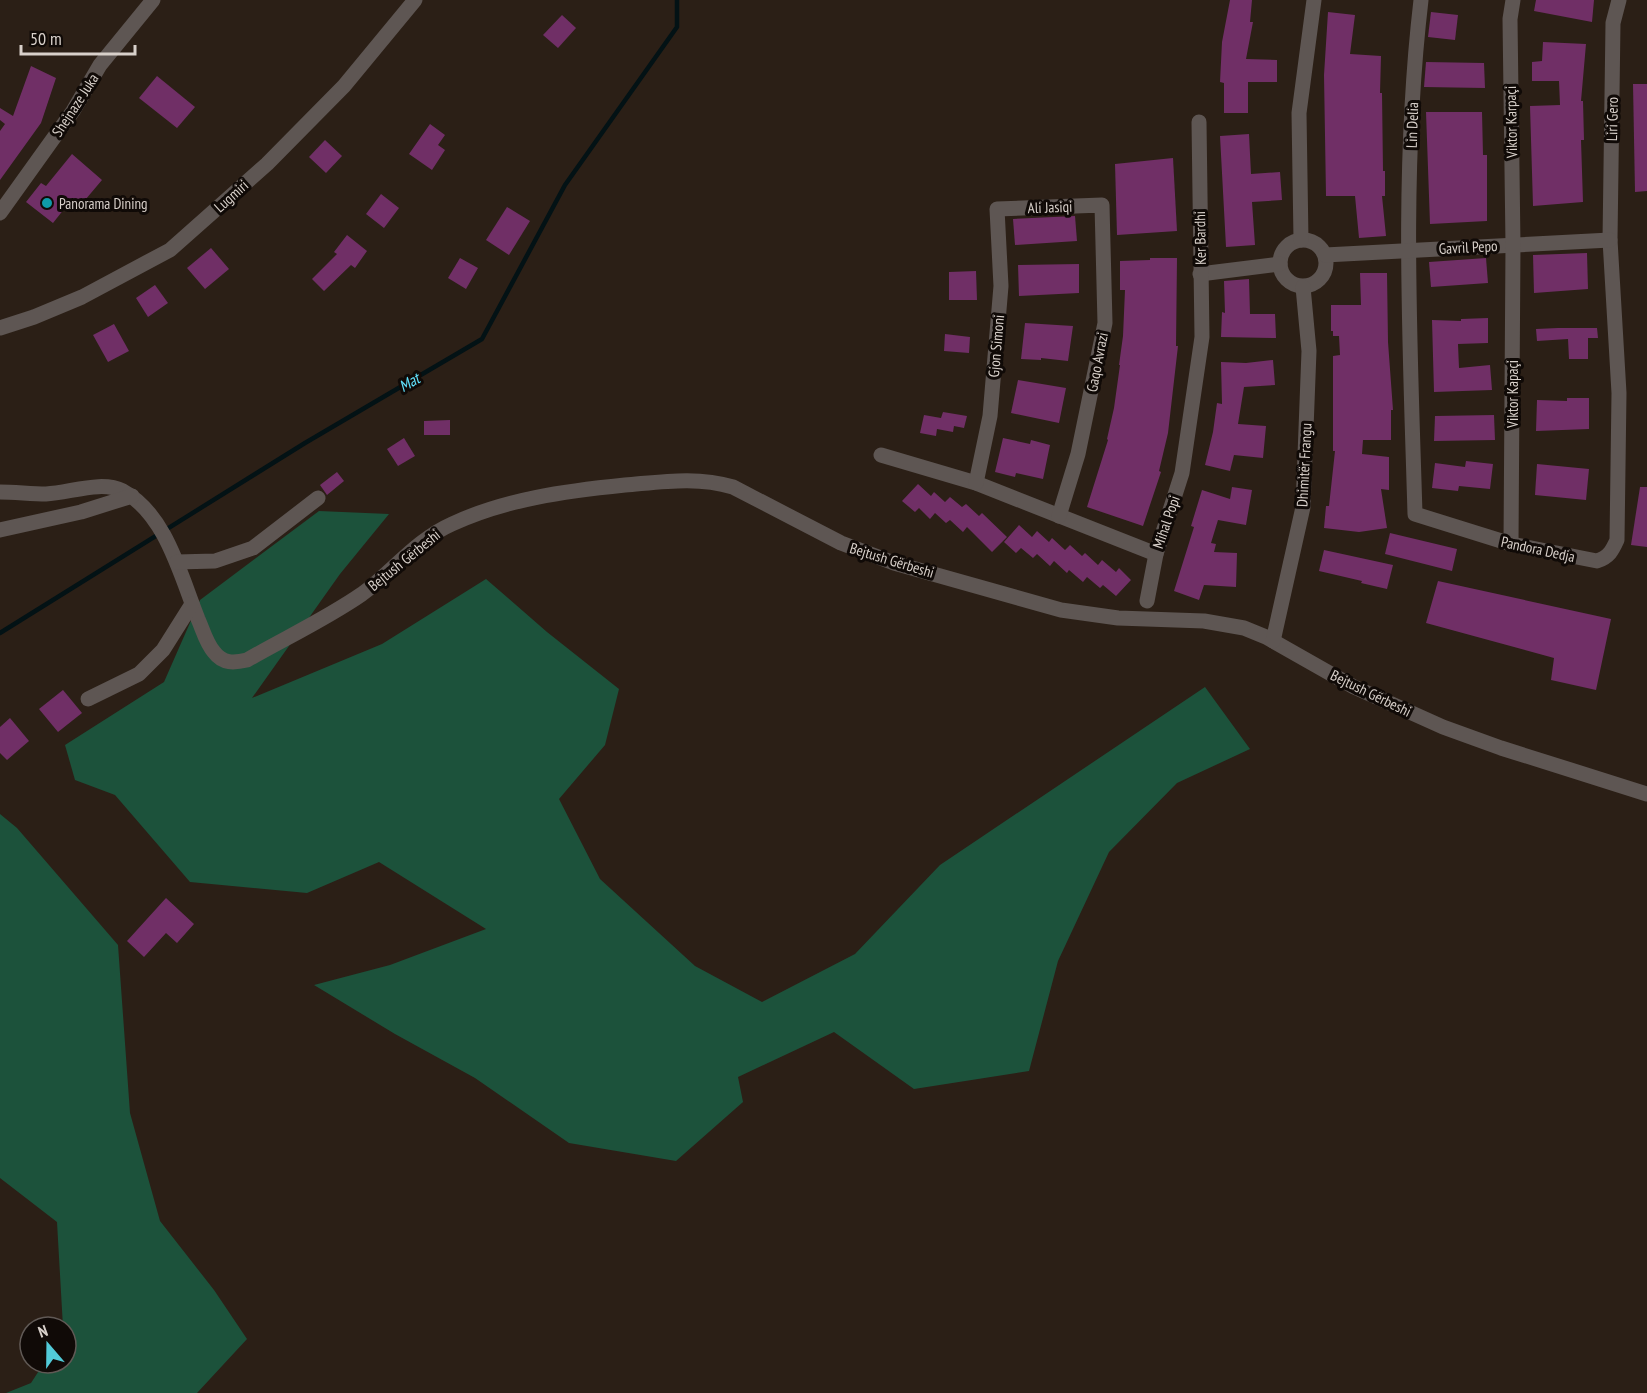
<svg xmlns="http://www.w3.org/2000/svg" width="1647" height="1393" viewBox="0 0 1647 1393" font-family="'PT Sans Narrow',sans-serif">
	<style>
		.forest { fill: #1c523b }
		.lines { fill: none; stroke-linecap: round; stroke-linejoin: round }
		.stream { stroke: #031215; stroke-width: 4.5 }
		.building { fill: #702f66 }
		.minor { stroke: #5e5653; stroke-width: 15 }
		.culture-dot { fill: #0f9aa8; stroke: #100a07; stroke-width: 2 }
		.labels { text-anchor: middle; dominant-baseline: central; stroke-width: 6; stroke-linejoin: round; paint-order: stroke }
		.street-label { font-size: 15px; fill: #d8d0ca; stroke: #100a07 }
		.poi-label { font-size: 15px; fill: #d8d0ca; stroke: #100a07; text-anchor: start }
		.water-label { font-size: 16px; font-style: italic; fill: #61e1fc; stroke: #100a07 }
	</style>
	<rect width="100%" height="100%" fill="#2b1f16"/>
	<g class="forest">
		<path d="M 319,511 L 389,514 L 340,574 L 252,698 L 382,644 L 486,579 L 547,632 L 619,689 L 605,745 L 559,799 L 600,879 L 695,966 L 762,1002 L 855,954 L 940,865 L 1205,687 L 1250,749 L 1177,783 L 1109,852 L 1058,961 L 1029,1071 L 914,1089 L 834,1032 L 738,1077 L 743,1102 L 676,1161 L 569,1143 L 475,1078 L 395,1034 L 314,985 L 390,965 L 486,929 L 379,862 L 307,893 L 190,882 L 115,795 L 75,780 L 65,745 L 164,682 L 200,600 Z"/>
		<path d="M 0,814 L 17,828 L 118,945 L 130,1113 L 160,1221 L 214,1290 L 247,1339 L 197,1393 L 6,1393 L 31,1383 L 44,1363 L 66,1363 L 66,1327 L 63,1327 L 57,1222 L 0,1178 Z"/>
	</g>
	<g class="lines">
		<path class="stream" d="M 0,633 L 305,443 L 482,339 L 565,185 L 677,27 L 677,0"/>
	</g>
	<g class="building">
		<path d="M 1230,0 L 1252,0 L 1250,22 L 1253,22 L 1246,59 L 1277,60 L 1277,82 L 1248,82 L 1248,113 L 1224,113 L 1224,83 L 1220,82 L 1222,42 Z"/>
		<path d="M 1536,0 L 1594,0 L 1592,22 L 1534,11 Z"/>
		<path d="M 1328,12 L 1355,15 L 1350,54 L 1381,56 L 1380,93 L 1382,93 L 1383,171 L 1385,171 L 1385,196 L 1382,196 L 1386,236 L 1359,238 L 1355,196 L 1326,196 L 1324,75 Z"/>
		<path d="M 1431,12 L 1458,15 L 1455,40 L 1428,37 Z"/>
		<path d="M 562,15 L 576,28 L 558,48 L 543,35 Z"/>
		<path d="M 1543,42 L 1586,44 L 1581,101 L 1583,101 L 1584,140 L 1581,140 L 1583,202 L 1533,206 L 1530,106 L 1560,105 L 1559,81 L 1532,81 L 1532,62 L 1542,61 Z"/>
		<path d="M 1426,62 L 1484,63 L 1485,88 L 1424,87 Z"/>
		<path d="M 31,66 L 56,78 L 41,123 L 0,180 L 0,131 L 5,124 L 0,120 L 0,108 L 13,116 Z"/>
		<path d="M 157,76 L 195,107 L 177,128 L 139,98 Z"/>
		<path d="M 1633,84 L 1647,84 L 1647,191 L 1635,192 Z"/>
		<path d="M 1426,112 L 1482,112 L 1483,155 L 1487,155 L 1487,221 L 1430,224 Z"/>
		<path d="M 430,124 L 445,135 L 438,145 L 445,150 L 432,170 L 409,154 Z"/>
		<path d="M 1249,134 L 1251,174 L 1280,172 L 1282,200 L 1252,202 L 1255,245 L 1226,247 L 1220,136 Z"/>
		<path d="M 325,140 L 342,156 L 326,173 L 309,157 Z"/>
		<path d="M 72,154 L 102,180 L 80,206 L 72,199 L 53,223 L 26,202 L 41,183 L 46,186 Z"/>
		<path d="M 1173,158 L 1177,231 L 1117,235 L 1115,164 Z"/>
		<path d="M 381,194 L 399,208 L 384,228 L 366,214 Z"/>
		<path d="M 507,207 L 530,221 L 509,255 L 486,240 Z"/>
		<path d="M 1075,216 L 1077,241 L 1015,245 L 1013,219 Z"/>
		<path d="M 347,235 L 367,251 L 355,268 L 351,265 L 324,291 L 312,279 L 337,254 L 334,252 Z"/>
		<path d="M 211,248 L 229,269 L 205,289 L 187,268 Z"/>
		<path d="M 1587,253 L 1588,289 L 1534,293 L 1533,255 Z"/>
		<path d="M 460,258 L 478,268 L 466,289 L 448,278 Z"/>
		<path d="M 1150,258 L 1177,258 L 1176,346 L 1178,346 L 1168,433 L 1159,471 L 1161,472 L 1143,526 L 1087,507 L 1108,440 L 1107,439 L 1114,408 L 1120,365 L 1119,365 L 1123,336 L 1125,290 L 1120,290 L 1120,261 L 1150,260 Z"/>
		<path d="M 1486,258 L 1488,283 L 1431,287 L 1429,262 Z"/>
		<path d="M 1079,264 L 1079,293 L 1019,296 L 1018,265 Z"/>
		<path d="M 976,271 L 977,300 L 949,300 L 949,272 Z"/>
		<path d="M 1360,273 L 1387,273 L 1388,342 L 1393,410 L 1391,410 L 1391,440 L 1363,440 L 1362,454 L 1389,457 L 1389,490 L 1381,489 L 1387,528 L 1359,532 L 1324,528 L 1326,506 L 1329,506 L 1335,451 L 1333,451 L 1333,356 L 1340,355 L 1339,336 L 1333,336 L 1333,331 L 1331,331 L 1331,305 L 1361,305 Z"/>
		<path d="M 1249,279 L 1250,314 L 1275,314 L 1276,338 L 1221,337 L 1222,312 L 1225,313 L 1224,281 Z"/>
		<path d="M 155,285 L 168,303 L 148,317 L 136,298 Z"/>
		<path d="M 1488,318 L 1488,343 L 1458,344 L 1459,368 L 1490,365 L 1492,390 L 1434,392 L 1432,320 L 1461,321 L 1461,319 Z"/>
		<path d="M 1025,323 L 1073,326 L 1068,361 L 1041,358 L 1041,360 L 1021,359 Z"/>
		<path d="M 114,324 L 129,351 L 108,362 L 93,335 Z"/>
		<path d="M 1558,328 L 1597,328 L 1598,338 L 1588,338 L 1588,359 L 1569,359 L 1568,339 L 1537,341 L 1536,329 Z"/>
		<path d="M 945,334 L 970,337 L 969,353 L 944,351 Z"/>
		<path d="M 1273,360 L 1275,385 L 1244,387 L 1238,424 L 1266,426 L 1263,458 L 1234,455 L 1230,471 L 1205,465 L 1213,432 L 1217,403 L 1222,404 L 1221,362 L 1246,363 Z"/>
		<path d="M 1018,380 L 1066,388 L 1059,423 L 1011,413 Z"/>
		<path d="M 1567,398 L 1589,398 L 1589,429 L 1536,431 L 1537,400 L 1567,401 Z"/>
		<path d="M 943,412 L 967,416 L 964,428 L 954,426 L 953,432 L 937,429 L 936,436 L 920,433 L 924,415 L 941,418 Z"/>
		<path d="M 1494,415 L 1495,440 L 1434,441 L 1435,416 Z"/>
		<path d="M 450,420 L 450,435 L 424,435 L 424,421 Z"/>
		<path d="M 404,438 L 415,456 L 398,466 L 387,449 Z"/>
		<path d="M 1003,438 L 1030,444 L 1031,440 L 1050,445 L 1043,479 L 1016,473 L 1015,477 L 995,472 Z"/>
		<path d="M 1466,461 L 1493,464 L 1490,489 L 1459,486 L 1458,491 L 1432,488 L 1435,463 L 1465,467 Z"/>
		<path d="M 1537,464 L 1589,469 L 1586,500 L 1535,495 Z"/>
		<path d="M 337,472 L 344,481 L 327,495 L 320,485 Z"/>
		<path d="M 918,484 L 931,496 L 934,492 L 945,502 L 950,497 L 962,507 L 966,504 L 979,516 L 982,513 L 1007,537 L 992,552 L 967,527 L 963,532 L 950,520 L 946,523 L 935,513 L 930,519 L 919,508 L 915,512 L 902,501 Z"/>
		<path d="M 1232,487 L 1252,490 L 1246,525 L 1218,520 L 1211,543 L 1216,544 L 1214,552 L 1237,553 L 1236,587 L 1204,585 L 1199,600 L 1174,591 L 1194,527 L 1191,526 L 1202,490 L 1230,499 Z"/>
		<path d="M 1640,487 L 1647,487 L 1647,547 L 1631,545 Z"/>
		<path d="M 1019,525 L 1032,537 L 1037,531 L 1049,542 L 1052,538 L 1065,550 L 1070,545 L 1082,556 L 1085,553 L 1098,565 L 1102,560 L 1116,572 L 1119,568 L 1131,580 L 1116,596 L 1103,585 L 1100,588 L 1087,577 L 1083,582 L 1069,570 L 1067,573 L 1054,561 L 1050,566 L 1037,554 L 1033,558 L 1021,548 L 1016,553 L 1004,542 Z"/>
		<path d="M 1390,533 L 1457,549 L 1452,571 L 1385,554 Z"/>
		<path d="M 1324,550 L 1393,565 L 1387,589 L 1361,583 L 1362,581 L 1319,571 Z"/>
		<path d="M 1438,581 L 1611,619 L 1596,690 L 1551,680 L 1554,658 L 1426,623 Z"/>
		<path d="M 63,690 L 82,713 L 58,732 L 39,709 Z"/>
		<path d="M 10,718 L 29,741 L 7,760 L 0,753 L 0,727 Z"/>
		<path d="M 166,898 L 194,924 L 177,943 L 166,933 L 144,957 L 127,941 Z"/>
	</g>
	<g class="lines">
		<g class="minor">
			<path d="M 1421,0 C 1401,170 1410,343 1415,514 L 1511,544 L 1597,561 C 1609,557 1612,551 1617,540 L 1619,393 L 1610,240 L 1613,23 L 1619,0"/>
			<path d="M 0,213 L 73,111 L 100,65 L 153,0"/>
			<circle cx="1303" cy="263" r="23"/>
			<path d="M 1301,240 L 1299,113 L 1314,0"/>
			<path d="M 1325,255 L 1610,240"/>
			<path d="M 1200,274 L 1280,264"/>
			<path d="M 0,328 L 34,317 L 82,297 L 170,250 L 267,164 L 344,86 L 415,0"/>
			<path d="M 881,455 L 976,483 L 1156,554"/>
			<path d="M 976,483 L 990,416 L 1001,286 L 997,209 L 1102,205 L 1105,323 L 1078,454 L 1059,516"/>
			<path d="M 0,492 C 15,492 31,494 46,494 C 70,493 101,480 123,491 C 166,514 181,577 198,619 C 203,630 206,643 214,652 C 223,664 234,663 247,660 C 285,638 326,619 362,594 C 393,571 416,540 452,524 C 506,499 566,491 625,485 C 661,482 697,476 733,487 L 841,543 L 894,563 L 1061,610 L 1118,618 L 1204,621 L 1244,628 L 1266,637 L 1354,687 L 1443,727 L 1501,748 L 1647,794"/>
			<path d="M 0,530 L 81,512 L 132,496"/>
			<path d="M 1511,544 L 1513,245 L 1510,19 L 1513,0"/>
			<path d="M 177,562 L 215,561 L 253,548 L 318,498"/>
			<path d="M 1147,601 L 1156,554 L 1182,473 L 1202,337 L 1199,122"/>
			<path d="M 1273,641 L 1303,507 L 1309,351 L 1303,287"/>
			<path d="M 88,699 L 139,674 L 163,650 L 192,604"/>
		</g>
	</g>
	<circle class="culture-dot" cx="47" cy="203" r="6"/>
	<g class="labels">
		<g class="street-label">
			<text transform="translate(75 105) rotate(-57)">Shejnaze Juka</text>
			<text transform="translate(1612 119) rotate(-89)">Liri Gero</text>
			<text transform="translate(1511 122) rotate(-91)">Viktor Karpaçi</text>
			<text transform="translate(1412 125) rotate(-88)">Lin Delia</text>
			<text transform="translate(231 196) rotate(-42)">Lugmiri</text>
			<text transform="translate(1050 207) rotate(-2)">Ali Jasiqi</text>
			<text transform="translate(1200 238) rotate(-91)">Ker Bardhi</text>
			<text transform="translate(1468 247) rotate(-3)">Gavril Pepo</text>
			<text transform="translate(996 346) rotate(-85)">Gjon Simoni</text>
			<text transform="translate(1097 362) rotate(-79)">Gaqo Avrazi</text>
			<text transform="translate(1512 394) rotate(-90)">Viktor Kapaçi</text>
			<text transform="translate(1304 465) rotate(-87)">Dhimitër Frangu</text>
			<text transform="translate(1166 522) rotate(-71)">Mihal Popi</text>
			<text transform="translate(1538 549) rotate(12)">Pandora Dedja</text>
			<text transform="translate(404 560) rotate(-39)">Bejtush Gërbeshi</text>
			<text transform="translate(892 560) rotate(17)">Bejtush Gërbeshi</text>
			<text transform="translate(1371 693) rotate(26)">Bejtush Gërbeshi</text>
		</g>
		<g class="poi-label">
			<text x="59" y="203">Panorama Dining</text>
		</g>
		<g class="water-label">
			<text transform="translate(409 382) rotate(-30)">Mat</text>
		</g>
	</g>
	<g transform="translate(48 1345) rotate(340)"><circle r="28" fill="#100a07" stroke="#605955" stroke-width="1.5"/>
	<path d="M0-4.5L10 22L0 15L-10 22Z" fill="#52cbd9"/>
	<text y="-9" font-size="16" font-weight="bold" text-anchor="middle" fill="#d8d0ca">N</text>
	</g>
	<path d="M21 45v9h114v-9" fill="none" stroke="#d8d0ca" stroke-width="3"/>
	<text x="30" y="45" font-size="18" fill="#d8d0ca" stroke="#100a07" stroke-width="4.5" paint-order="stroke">50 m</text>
</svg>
